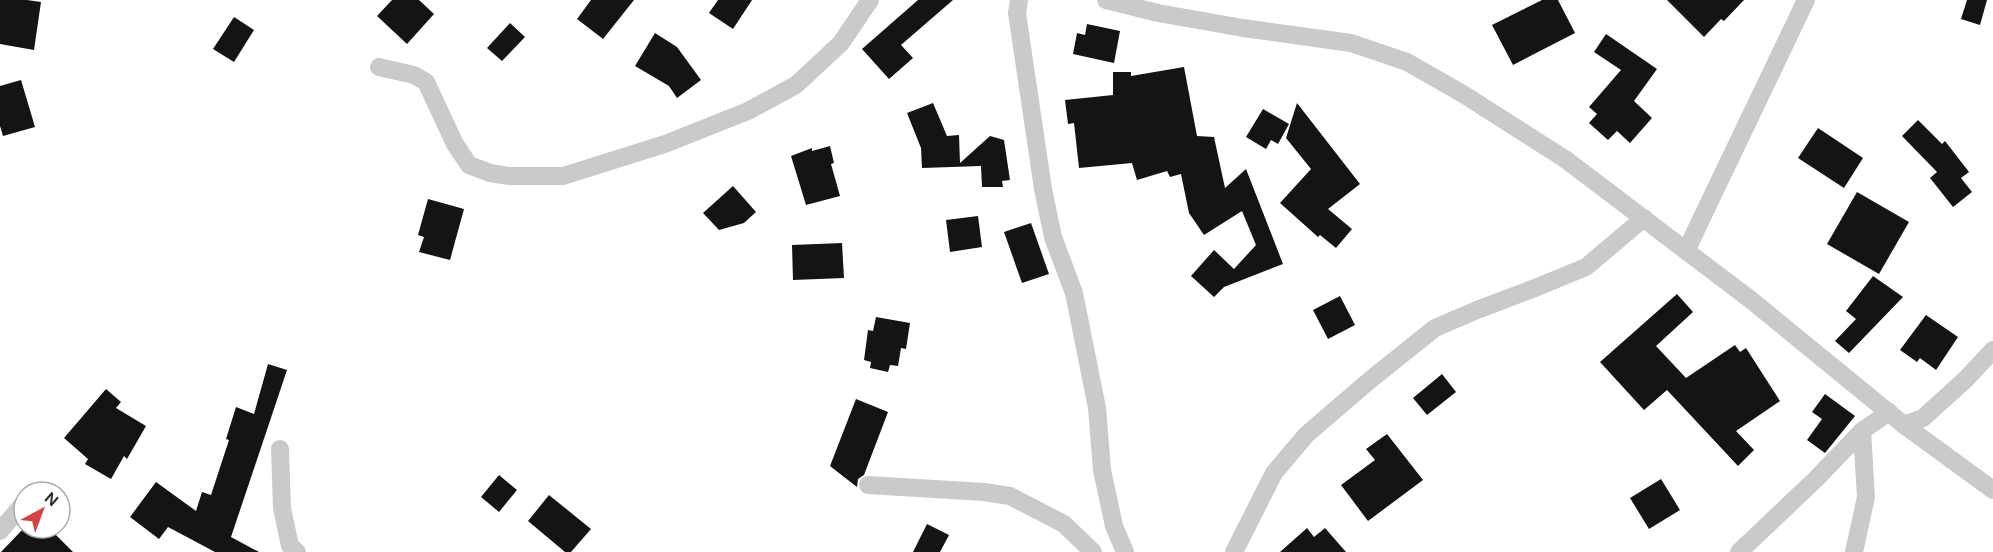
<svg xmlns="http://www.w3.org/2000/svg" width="1993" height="552" viewBox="0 0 1993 552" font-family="'DM Sans',sans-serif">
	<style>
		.building { fill: #141414 }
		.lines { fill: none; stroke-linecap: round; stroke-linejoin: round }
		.street { stroke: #cacaca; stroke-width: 18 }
	</style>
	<rect width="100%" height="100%" fill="#fff"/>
	<g class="building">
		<path d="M 0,0 L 27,0 L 41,2 L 34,50 L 0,44 Z"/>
		<path d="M 392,0 L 419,0 L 434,14 L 407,44 L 377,16 Z"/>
		<path d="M 591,0 L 634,0 L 603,39 L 577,19 Z"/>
		<path d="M 718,0 L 752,0 L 733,29 L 709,13 Z"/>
		<path d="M 918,0 L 953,0 L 901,45 L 913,58 L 889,79 L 862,49 Z"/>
		<path d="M 1542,0 L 1558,0 L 1575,33 L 1513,65 L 1492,25 Z"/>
		<path d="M 1667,0 L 1744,0 L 1724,21 L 1721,19 L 1704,37 Z"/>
		<path d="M 1967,0 L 1987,0 L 1980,25 L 1961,19 Z"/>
		<path d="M 234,17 L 254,30 L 234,62 L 213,49 Z"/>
		<path d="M 510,23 L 525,37 L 502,61 L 487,48 Z"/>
		<path d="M 1087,24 L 1120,31 L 1114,63 L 1073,54 L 1077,33 L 1085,35 Z"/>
		<path d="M 655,33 L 677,47 L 701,80 L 677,98 L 669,86 L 635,66 Z"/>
		<path d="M 1606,34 L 1657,69 L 1634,101 L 1652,118 L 1630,143 L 1617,131 L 1608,140 L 1589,123 L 1597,114 L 1589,107 L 1621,70 L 1594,52 Z"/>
		<path d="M 1184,67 L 1197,136 L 1214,137 L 1225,188 L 1246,169 L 1283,264 L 1224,287 L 1214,297 L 1191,276 L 1214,250 L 1234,269 L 1256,245 L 1242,211 L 1204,235 L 1189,213 L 1181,174 L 1170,177 L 1167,171 L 1137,180 L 1132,163 L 1079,168 L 1074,123 L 1068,124 L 1065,100 L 1113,95 L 1113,72 L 1131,72 L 1131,76 Z"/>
		<path d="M 21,80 L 35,127 L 3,136 L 0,126 L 0,86 Z"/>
		<path d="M 933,103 L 947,136 L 959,135 L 960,163 L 990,136 L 1004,140 L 1010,180 L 1002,181 L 1003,187 L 982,187 L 981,166 L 922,168 L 921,148 L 907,113 Z"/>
		<path d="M 1297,103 L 1360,184 L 1328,209 L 1352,229 L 1336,248 L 1320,235 L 1318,237 L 1280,203 L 1311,169 L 1286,138 Z"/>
		<path d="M 1263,109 L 1289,124 L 1278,144 L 1271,140 L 1266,149 L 1246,137 Z"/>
		<path d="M 1918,120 L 1942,144 L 1945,141 L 1969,172 L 1961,178 L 1972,192 L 1953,207 L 1930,178 L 1937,172 L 1902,136 Z"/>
		<path d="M 1818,128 L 1863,158 L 1844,188 L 1798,158 Z"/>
		<path d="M 830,146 L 834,163 L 831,164 L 840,196 L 806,205 L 791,156 L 812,148 L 812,151 Z"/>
		<path d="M 733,186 L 756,212 L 744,223 L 719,230 L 703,213 Z"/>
		<path d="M 1857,192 L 1909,222 L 1879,274 L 1827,244 Z"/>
		<path d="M 428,199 L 464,209 L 450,260 L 419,252 L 424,237 L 418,235 Z"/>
		<path d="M 978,216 L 982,247 L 950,252 L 946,220 Z"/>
		<path d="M 1031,223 L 1049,274 L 1022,283 L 1004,232 Z"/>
		<path d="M 842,243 L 844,278 L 793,280 L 792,245 Z"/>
		<path d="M 1873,276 L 1903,297 L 1849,353 L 1835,341 L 1856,319 L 1846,311 Z"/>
		<path d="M 1677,294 L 1693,312 L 1656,346 L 1686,378 L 1735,345 L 1740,352 L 1746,348 L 1780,401 L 1736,431 L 1754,450 L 1738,466 L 1667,390 L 1644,410 L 1600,362 Z"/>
		<path d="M 1340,296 L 1355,325 L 1328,339 L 1313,310 Z"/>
		<path d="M 1926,315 L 1958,337 L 1936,370 L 1920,358 L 1917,362 L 1900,350 Z"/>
		<path d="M 876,317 L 910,323 L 906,349 L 901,348 L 898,366 L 890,365 L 888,372 L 870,368 L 871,362 L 864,360 L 868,330 L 873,331 Z"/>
		<path d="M 268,364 L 287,370 L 231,537 L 259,552 L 215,552 L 168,527 L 159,539 L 130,517 L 156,482 L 196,511 L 202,492 L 211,495 L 229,440 L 226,439 L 236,407 L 254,414 Z"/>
		<path d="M 1442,374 L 1456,392 L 1427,415 L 1413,398 Z"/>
		<path d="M 106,389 L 121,402 L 116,408 L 146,426 L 127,459 L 124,456 L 111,479 L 85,464 L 88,459 L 64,438 Z"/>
		<path d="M 1825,394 L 1855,416 L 1825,453 L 1807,440 L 1822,419 L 1812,412 Z"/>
		<path d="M 856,399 L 888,412 L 864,475 L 858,479 L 857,487 L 830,466 Z"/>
		<path d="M 1387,434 L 1423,480 L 1368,521 L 1341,485 L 1375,460 L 1366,449 Z"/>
		<path d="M 499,475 L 517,490 L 499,512 L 481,497 Z"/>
		<path d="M 1661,479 L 1680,510 L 1649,529 L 1630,498 Z"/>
		<path d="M 549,495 L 591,529 L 571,552 L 565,552 L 528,521 Z"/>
		<path d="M 927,524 L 949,535 L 940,552 L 913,552 Z"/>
		<path d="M 24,528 L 49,528 L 73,552 L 1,552 Z"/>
		<path d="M 1307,528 L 1314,537 L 1325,528 L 1346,552 L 1280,552 Z"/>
	</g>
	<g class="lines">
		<g class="street">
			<path d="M 1019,0 L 1017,13 L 1043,189 L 1053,237 L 1074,293 L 1097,408 L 1102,470 L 1114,526 L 1125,552"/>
			<path d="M 1106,0 L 1158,13 L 1243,28 L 1351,43 L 1407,62 L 1463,94 L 1565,159 L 1751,300 L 1904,425 L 1993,490"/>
			<path d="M 379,67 L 414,75 L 426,82 L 455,144 L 469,165 L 490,173 L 509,176 L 563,176 L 665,144 L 748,111 L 796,85 L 841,43 L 870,0"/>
			<path d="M 1686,251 L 1806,0"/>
			<path d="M 1904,425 L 1923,418 L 1966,379 L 1993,350"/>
			<path d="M 280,449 L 282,508 L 290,546 L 297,552"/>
			<path d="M 868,485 L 984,492 L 1010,496 L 1064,524 L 1093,552"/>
			<path d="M 0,531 L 24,503"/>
			<path d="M 1234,552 L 1274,473 L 1306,435 L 1370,380 L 1435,328 L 1477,310 L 1535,288 L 1586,267 L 1644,218"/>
			<path d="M 1739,552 L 1817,478 L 1862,431 L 1889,412"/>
			<path d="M 1854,552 L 1866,497 L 1862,431"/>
		</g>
	</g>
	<g transform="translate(42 510) rotate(41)"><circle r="28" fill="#ffffff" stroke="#ababab" stroke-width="1.5"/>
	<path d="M0-4.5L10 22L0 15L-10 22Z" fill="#d24542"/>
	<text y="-9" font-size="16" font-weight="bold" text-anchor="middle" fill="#2d2d2d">N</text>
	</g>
</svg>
